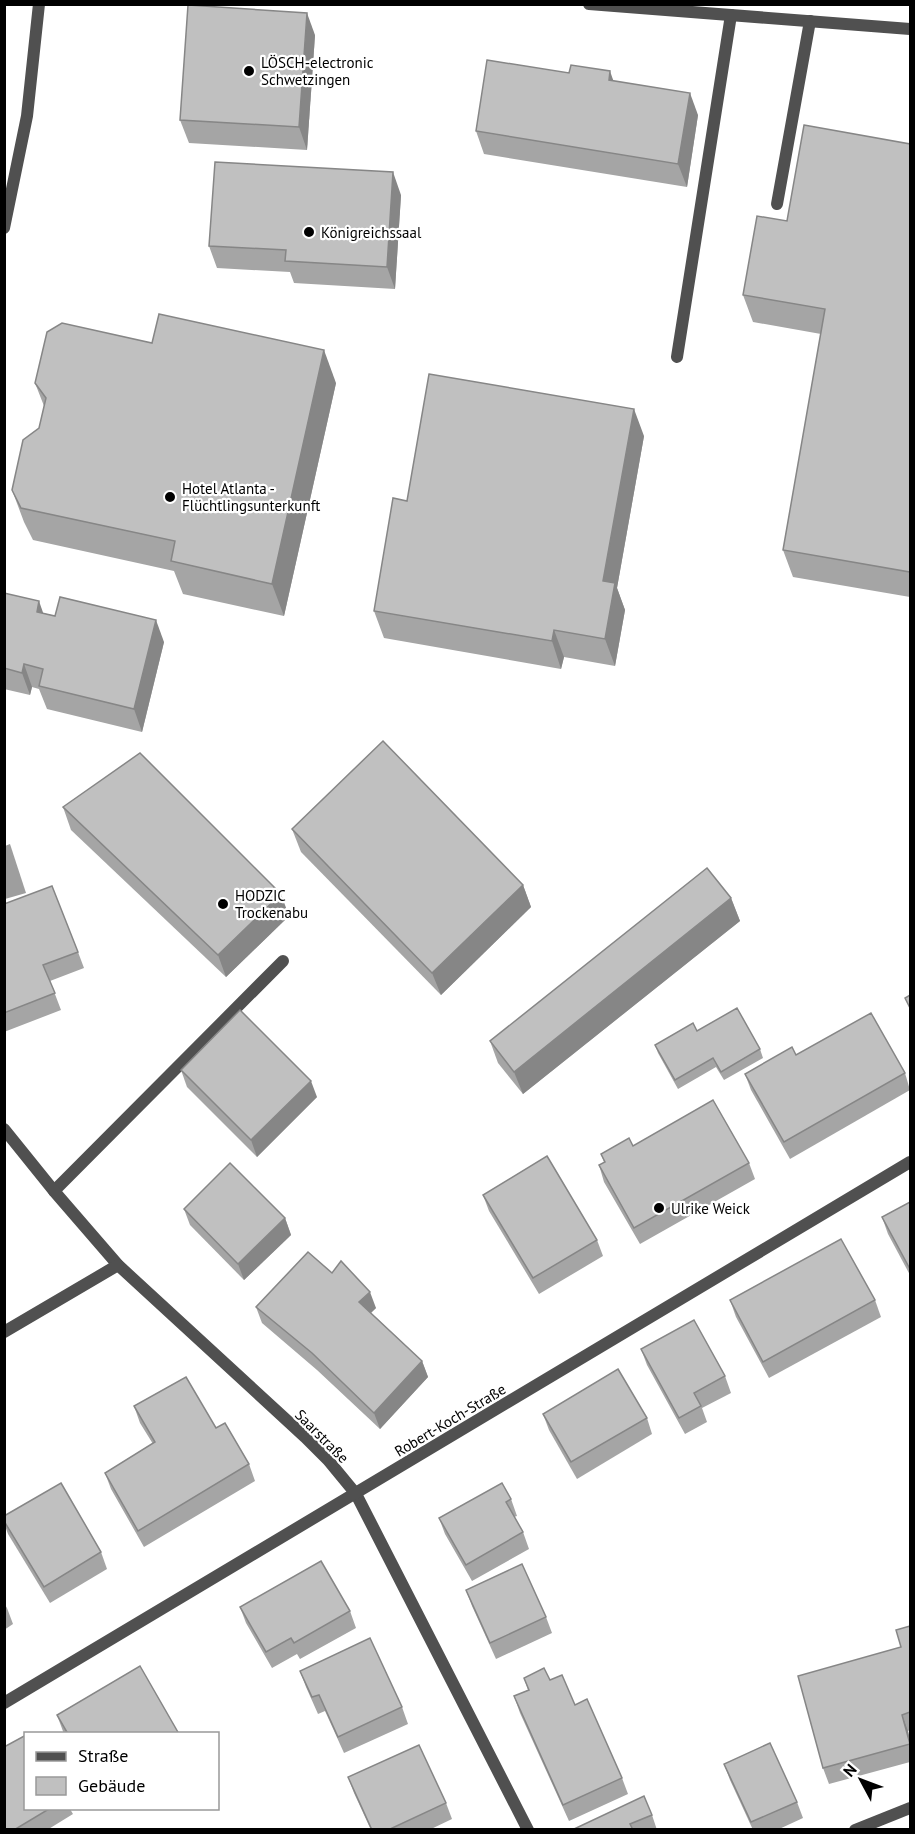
<svg xmlns="http://www.w3.org/2000/svg" width="915" height="1834" viewBox="0 0 915 1834" font-family="'PT Sans',sans-serif">
	<style>
		.water { fill: #9e9e9e }
		.lines { fill: none; stroke-linecap: round; stroke-linejoin: round }
		.service { stroke: #505050; stroke-width: 12 }
		.minor { stroke: #505050; stroke-width: 12 }
		.wall { fill: #a5a5a5 }
		.shaded-wall { fill: #868686 }
		.building { fill: #c0c0c0; stroke: #868686; stroke-width: 1.5 }
		.poi-dot { fill: #000; stroke: #fff; stroke-width: 2 }
		.labels { text-anchor: middle; dominant-baseline: central; stroke-width: 4.5; stroke-linejoin: round; paint-order: stroke }
		.poi-label { font-size: 15px; fill: #000; stroke: #fff; text-anchor: start }
		.street-label { font-size: 15px; fill: #000; stroke: #fff }
	</style>
	<rect width="100%" height="100%" fill="#fff"/>
	<path class="water" d="M 10,844 L 26,893 L 5,899 L 5,846 Z"/>
	<g class="lines">
		<g class="service">
			<path d="M 777,204 L 810,21"/>
			<path d="M 677,357 L 731,15"/>
			<path d="M 54,1191 L 283,961"/>
		</g>
		<g class="minor">
			<path d="M 589,4 L 910,29"/>
			<path d="M 4,228 L 27,116 L 39,4"/>
			<path d="M 4,1129 L 54,1191 L 118,1265 L 305,1437 L 328,1460 L 356,1494 L 528,1830"/>
			<path d="M 4,1332 L 118,1265"/>
			<path d="M 4,1703 L 910,1162"/>
			<path d="M 855,1830 L 910,1808"/>
		</g>
	</g>
	<g class="wall">
		<path d="M 315,35 L 307,150 L 189,143 L 180,120 Z"/>
		<path d="M 614,81 L 698,115 L 687,187 L 484,154 L 476,131 Z"/>
		<path d="M 910,144 L 910,597 L 793,577 L 783,550 L 821,334 L 753,322 L 743,295 L 787,221 Z"/>
		<path d="M 401,195 L 395,289 L 294,283 L 290,272 L 217,268 L 209,246 Z"/>
		<path d="M 35,383 L 336,383 L 284,616 L 183,594 L 174,571 L 33,540 L 24,522 L 12,490 L 39,428 L 44,406 Z"/>
		<path d="M 644,436 L 617,588 L 625,610 L 615,666 L 564,657 L 561,669 L 384,638 L 374,611 L 407,501 Z"/>
		<path d="M 4,593 L 43,613 L 164,642 L 142,732 L 47,709 L 39,689 L 32,687 L 30,695 L 4,689 Z"/>
		<path d="M 63,807 L 289,916 L 226,977 L 71,830 Z"/>
		<path d="M 292,829 L 523,885 L 531,907 L 441,995 L 301,852 Z"/>
		<path d="M 731,898 L 740,921 L 523,1094 L 498,1063 L 490,1041 Z"/>
		<path d="M 4,904 L 78,952 L 84,968 L 50,981 L 61,1010 L 4,1032 Z"/>
		<path d="M 697,1031 L 760,1049 L 763,1058 L 724,1080 L 716,1067 L 678,1089 L 658,1053 L 655,1045 Z"/>
		<path d="M 181,1070 L 317,1097 L 257,1157 L 187,1087 Z"/>
		<path d="M 905,1073 L 910,1090 L 790,1159 L 751,1090 L 745,1074 Z"/>
		<path d="M 633,1146 L 749,1163 L 755,1179 L 640,1244 L 604,1182 L 599,1165 L 604,1162 L 601,1154 Z"/>
		<path d="M 483,1195 L 597,1240 L 603,1256 L 539,1294 L 489,1211 Z"/>
		<path d="M 910,1202 L 910,1275 L 888,1234 L 882,1217 Z"/>
		<path d="M 184,1209 L 285,1218 L 291,1235 L 244,1280 L 190,1225 Z"/>
		<path d="M 332,1273 L 376,1308 L 371,1313 L 422,1361 L 428,1377 L 380,1429 L 317,1370 L 262,1323 L 256,1307 Z"/>
		<path d="M 730,1300 L 875,1300 L 881,1317 L 769,1378 L 736,1317 Z"/>
		<path d="M 641,1349 L 725,1376 L 731,1393 L 702,1408 L 707,1422 L 685,1434 L 647,1365 Z"/>
		<path d="M 134,1406 L 216,1428 L 249,1464 L 255,1481 L 144,1547 L 111,1489 L 105,1473 L 153,1444 L 140,1423 Z"/>
		<path d="M 543,1414 L 647,1418 L 652,1434 L 577,1479 L 549,1430 Z"/>
		<path d="M 511,1499 L 517,1516 L 514,1517 L 523,1532 L 529,1549 L 472,1581 L 445,1534 L 439,1518 Z"/>
		<path d="M 4,1516 L 101,1552 L 107,1569 L 50,1603 L 8,1534 L 4,1523 Z"/>
		<path d="M 466,1590 L 546,1617 L 552,1633 L 496,1659 L 472,1606 Z"/>
		<path d="M 4,1603 L 7,1608 L 13,1624 L 4,1630 Z"/>
		<path d="M 240,1607 L 350,1611 L 356,1628 L 300,1659 L 297,1654 L 272,1668 L 246,1623 Z"/>
		<path d="M 910,1626 L 910,1730 L 908,1731 L 910,1741 L 910,1762 L 829,1784 L 823,1768 L 901,1647 Z"/>
		<path d="M 300,1671 L 402,1707 L 408,1724 L 344,1753 L 325,1711 L 318,1714 L 306,1687 Z"/>
		<path d="M 524,1678 L 550,1680 L 622,1778 L 628,1794 L 569,1821 L 520,1713 L 514,1696 L 528,1690 Z"/>
		<path d="M 57,1715 L 179,1734 L 64,1734 Z"/>
		<path d="M 724,1764 L 797,1802 L 803,1818 L 777,1830 L 753,1830 L 730,1780 Z"/>
		<path d="M 348,1777 L 446,1803 L 452,1819 L 429,1830 L 371,1830 L 354,1793 Z"/>
		<path d="M 26,1809 L 70,1809 L 73,1814 L 47,1830 L 4,1830 Z"/>
		<path d="M 652,1815 L 657,1830 L 575,1830 Z"/>
	</g>
	<g class="shaded-wall">
		<path d="M 307,13 L 315,35 L 307,150 L 299,127 Z"/>
		<path d="M 610,71 L 618,94 L 609,80 Z"/>
		<path d="M 690,93 L 698,115 L 687,187 L 678,164 Z"/>
		<path d="M 393,172 L 401,195 L 395,289 L 387,267 Z"/>
		<path d="M 324,350 L 336,383 L 284,616 L 272,584 Z"/>
		<path d="M 634,409 L 644,436 L 617,588 L 625,610 L 615,666 L 605,639 L 603,581 Z"/>
		<path d="M 39,601 L 47,624 L 37,612 Z"/>
		<path d="M 156,620 L 164,642 L 142,732 L 134,709 Z"/>
		<path d="M 554,630 L 564,657 L 561,669 L 552,641 Z"/>
		<path d="M 24,664 L 32,687 L 30,695 L 22,673 Z"/>
		<path d="M 523,885 L 531,907 L 441,995 L 432,973 Z"/>
		<path d="M 281,894 L 289,916 L 226,977 L 218,955 Z"/>
		<path d="M 731,898 L 740,921 L 523,1094 L 514,1072 Z"/>
		<path d="M 311,1081 L 317,1097 L 257,1157 L 251,1140 Z"/>
		<path d="M 285,1218 L 291,1235 L 244,1280 L 238,1264 Z"/>
		<path d="M 370,1292 L 376,1308 L 365,1318 L 359,1302 Z"/>
		<path d="M 422,1361 L 428,1377 L 380,1429 L 374,1413 Z"/>
		<path d="M 902,1715 L 908,1731 L 910,1741 L 910,1746 Z"/>
	</g>
	<g class="building">
		<path d="M 188,5 L 307,13 L 299,127 L 180,120 Z"/>
		<path d="M 487,60 L 569,73 L 571,65 L 610,71 L 609,80 L 690,93 L 678,164 L 476,131 Z"/>
		<path d="M 804,125 L 910,144 L 910,572 L 783,550 L 825,309 L 743,295 L 757,216 L 787,221 Z"/>
		<path d="M 215,162 L 393,172 L 387,267 L 285,261 L 286,250 L 209,246 Z"/>
		<path d="M 159,314 L 324,350 L 272,584 L 171,561 L 175,541 L 21,508 L 12,490 L 23,440 L 39,428 L 46,398 L 35,383 L 47,332 L 62,323 L 152,343 Z"/>
		<path d="M 429,374 L 634,409 L 603,581 L 615,583 L 605,639 L 554,630 L 552,641 L 374,611 L 393,498 L 407,501 Z"/>
		<path d="M 4,593 L 39,601 L 37,612 L 55,616 L 60,597 L 156,620 L 134,709 L 39,686 L 43,669 L 24,664 L 22,673 L 4,668 Z"/>
		<path d="M 383,741 L 523,885 L 432,973 L 292,829 Z"/>
		<path d="M 140,753 L 281,894 L 218,955 L 63,807 Z"/>
		<path d="M 707,868 L 731,898 L 514,1072 L 490,1041 Z"/>
		<path d="M 52,886 L 78,952 L 43,965 L 55,993 L 4,1013 L 4,904 Z"/>
		<path d="M 910,995 L 910,1008 L 905,998 Z"/>
		<path d="M 737,1008 L 760,1049 L 721,1072 L 713,1058 L 675,1080 L 655,1045 L 693,1023 L 697,1031 Z"/>
		<path d="M 240,1010 L 311,1081 L 251,1140 L 181,1070 Z"/>
		<path d="M 871,1013 L 905,1073 L 784,1142 L 745,1074 L 792,1047 L 796,1055 Z"/>
		<path d="M 713,1100 L 749,1163 L 634,1228 L 599,1165 L 605,1162 L 601,1154 L 629,1138 L 633,1146 Z"/>
		<path d="M 547,1156 L 597,1240 L 533,1278 L 483,1195 Z"/>
		<path d="M 230,1163 L 285,1218 L 238,1264 L 184,1209 Z"/>
		<path d="M 910,1202 L 910,1269 L 882,1217 Z"/>
		<path d="M 841,1239 L 875,1300 L 763,1362 L 730,1300 Z"/>
		<path d="M 308,1252 L 332,1273 L 341,1261 L 370,1292 L 359,1302 L 422,1361 L 374,1413 L 312,1353 L 256,1307 Z"/>
		<path d="M 694,1320 L 725,1376 L 694,1393 L 701,1406 L 679,1418 L 641,1349 Z"/>
		<path d="M 618,1369 L 647,1418 L 571,1462 L 543,1414 Z"/>
		<path d="M 186,1377 L 216,1428 L 225,1423 L 249,1464 L 138,1531 L 105,1473 L 155,1442 L 134,1406 Z"/>
		<path d="M 61,1483 L 101,1552 L 44,1587 L 4,1521 L 4,1516 Z"/>
		<path d="M 502,1483 L 511,1499 L 506,1502 L 523,1532 L 466,1565 L 439,1518 Z"/>
		<path d="M 321,1561 L 350,1611 L 294,1643 L 291,1638 L 266,1652 L 240,1607 Z"/>
		<path d="M 522,1564 L 546,1617 L 490,1643 L 466,1590 Z"/>
		<path d="M 910,1626 L 910,1712 L 902,1715 L 910,1744 L 823,1768 L 798,1676 L 901,1647 L 896,1630 Z"/>
		<path d="M 370,1638 L 402,1707 L 338,1737 L 319,1695 L 312,1697 L 300,1671 Z"/>
		<path d="M 140,1666 L 179,1734 L 68,1734 L 57,1715 Z"/>
		<path d="M 544,1668 L 550,1680 L 562,1675 L 575,1705 L 587,1699 L 622,1778 L 563,1805 L 514,1696 L 529,1690 L 524,1678 Z"/>
		<path d="M 26,1735 L 26,1809 L 49,1809 L 14,1830 L 4,1830 L 4,1747 Z"/>
		<path d="M 770,1743 L 797,1802 L 751,1822 L 724,1764 Z"/>
		<path d="M 419,1745 L 446,1803 L 388,1830 L 372,1830 L 348,1777 Z"/>
		<path d="M 644,1796 L 652,1815 L 630,1824 L 633,1830 L 575,1830 L 574,1829 Z"/>
	</g>
	<g class="poi-dot">
		<circle cx="249" cy="71" r="6"/>
		<circle cx="309" cy="232" r="6"/>
		<circle cx="170" cy="497" r="6"/>
		<circle cx="223" cy="904" r="6"/>
		<circle cx="659" cy="1208" r="6"/>
	</g>
	<g class="labels">
		<g class="poi-label">
			<text x="261" y="62">LÖSCH-electronic<tspan x="261" dy="17">Schwetzingen</tspan></text>
			<text x="321" y="232">Königreichssaal</text>
			<text x="182" y="488">Hotel Atlanta -<tspan x="182" dy="17">Flüchtlingsunterkunft</tspan></text>
			<text x="235" y="895">HODZIC<tspan x="235" dy="17">Trockenabu</tspan></text>
			<text x="671" y="1208">Ulrike Weick</text>
		</g>
		<g class="street-label">
			<text transform="translate(450 1420) rotate(-31)">Robert-Koch-Straße</text>
			<text transform="translate(322 1436) rotate(45)">Saarstraße</text>
		</g>
	</g>
	<rect width="915" height="1834" fill="none" stroke="#000000" stroke-width="12"/>
	<rect x="24" y="1732" width="195" height="78" fill="#ffffff" stroke="#999999" stroke-width="1.5"/>
	<rect x="36" y="1752" width="30" height="9" fill="#505050" stroke="#999999" stroke-width="1.5"/>
	<text x="78" y="1762" font-size="18" fill="#000000">Straße</text>
	<rect x="36" y="1777" width="30" height="18" fill="#c0c0c0" stroke="#999999" stroke-width="1.5"/>
	<text x="78" y="1792" font-size="18" fill="#000000">Gebäude</text>
	<g transform="translate(861 1780) rotate(311)" stroke="#ffffff" stroke-width="4.5" paint-order="stroke">
	<path d="M0-4.5L10 22L0 15L-10 22Z" fill="#000000"/>
	<text y="-9" font-size="16" font-weight="bold" text-anchor="middle" fill="#000000">N</text>
	</g>
</svg>
